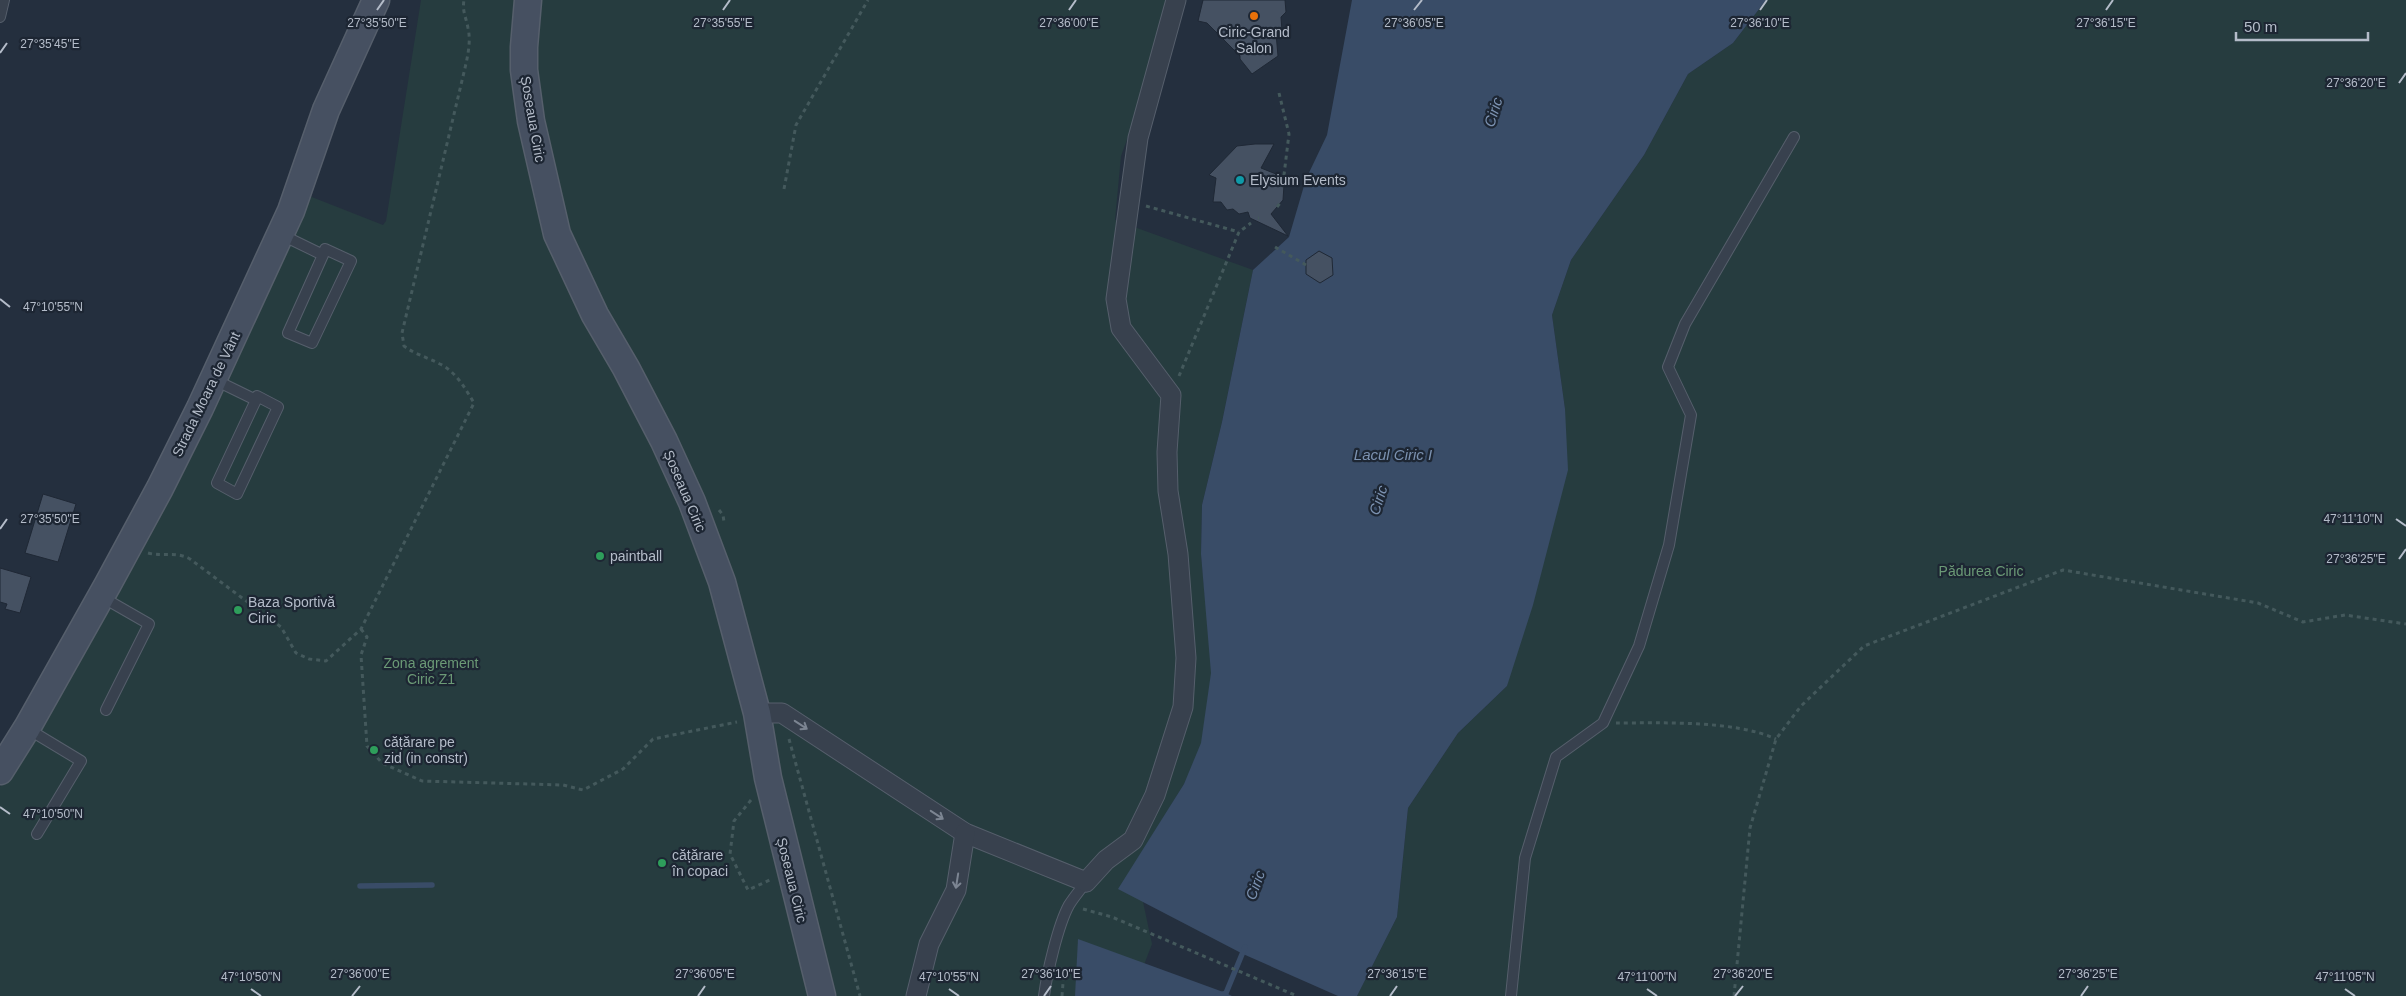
<svg xmlns="http://www.w3.org/2000/svg" width="2406" height="996" viewBox="0 0 2406 996" font-family="Helvetica,sans-serif">
	<style>
		.green { fill: #263c3f }
		.water { fill: #394c67 }
		.lines { fill: none; stroke-linecap: round; stroke-linejoin: round }
		.stream { stroke: #394c67; stroke-width: 5.5 }
		.building { fill: #455162; stroke: #1f2835 }
		.service-casing { stroke: #565f6c; stroke-width: 12 }
		.minor-casing { stroke: #565f6c; stroke-width: 21 }
		.secondary-casing { stroke: #565f6c; stroke-width: 29 }
		.path { stroke: #44595c; stroke-width: 3; stroke-dasharray: 4 4; stroke-linecap: butt }
		.service { stroke: #38414e; stroke-width: 10 }
		.minor { stroke: #38414e; stroke-width: 19 }
		.secondary { stroke: #465061; stroke-width: 26 }
		.oneway { stroke: #7c8592 }
		.ticks { fill: none; stroke: #b4bcc9; stroke-width: 2 }
		.food-dot { fill: #e8710a; stroke: #1d2633; stroke-width: 2 }
		.culture-dot { fill: #0f9aa8; stroke: #1d2633; stroke-width: 2 }
		.leisure-dot { fill: #2e9e5b; stroke: #1d2633; stroke-width: 2 }
		.labels { text-anchor: middle; dominant-baseline: central; stroke-width: 4.5; stroke-linejoin: round; paint-order: stroke }
		.poi-label { font-size: 14px; fill: #b4bcc9; stroke: #1d2633; text-anchor: start }
		.street-label { font-size: 14px; fill: #b4bcc9; stroke: #1d2633 }
		.park-label { font-size: 14px; fill: #6b9a76; stroke: #1d2633 }
		.water-label { font-size: 15px; font-style: italic; fill: #7c92b1; stroke: #1d2633 }
		.ticks-label { font-size: 12px; text-anchor: middle; fill: #b4bcc9; stroke: #1d2633; stroke-width: 4.5; stroke-linejoin: round; paint-order: stroke }
	</style>
	<rect width="100%" height="100%" fill="#242f3e"/>
	<g class="green">
		<path d="M 421,0 L 1178,0 L 1121,156 L 1115,220 L 1253,270 L 1222,422 L 1202,505 L 1201,554 L 1205,596 L 1216,637 L 1208,738 L 1184,784 L 1135,864 L 1152,944 L 1132,996 L 0,996 L 0,787 L 27,728 L 294,190 L 383,225 L 386,221 Z"/>
		<path d="M 1766,0 L 2406,0 L 2406,996 L 1357,996 L 1397,917 L 1408,808 L 1458,733 L 1507,686 L 1565,409 L 1552,315 L 1571,260 L 1644,155 L 1688,74 L 1733,43 Z"/>
	</g>
	<g class="water">
		<path d="M 1352,0 L 1766,0 L 1733,43 L 1688,74 L 1644,155 L 1571,260 L 1552,315 L 1565,409 L 1568,470 L 1533,605 L 1507,686 L 1458,733 L 1408,808 L 1397,917 L 1357,996 L 1338,996 L 1243,954 L 1118,889 L 1184,784 L 1201,743 L 1211,673 L 1201,554 L 1202,505 L 1222,422 L 1253,270 L 1289,237 L 1306,179 L 1327,135 Z"/>
		<path d="M 1078,939 L 1226,993 L 1232,996 L 1075,996 Z"/>
	</g>
	<g class="lines">
		<g class="stream">
			<path d="M 360,886 L 432,885"/>
			<path d="M 1217,996 L 1226,993 L 1245,947"/>
		</g>
	</g>
	<g class="building">
		<path d="M 1203,0 L 1285,0 L 1286,12 L 1281,17 L 1282,31 L 1276,33 L 1278,56 L 1252,74 L 1240,59 L 1240,56 L 1207,23 L 1198,21 Z"/>
		<path d="M 1255,144 L 1274,144 L 1261,168 L 1276,174 L 1284,185 L 1283,200 L 1271,214 L 1288,236 L 1250,218 L 1248,212 L 1239,214 L 1233,209 L 1227,210 L 1221,202 L 1213,202 L 1216,178 L 1209,175 L 1237,146 Z"/>
		<path d="M 1319,251 L 1332,258 L 1333,275 L 1320,283 L 1306,274 L 1306,260 Z"/>
		<path d="M 43,494 L 76,504 L 58,562 L 25,553 Z"/>
		<path d="M 0,568 L 31,577 L 20,613 L 5,609 L 7,604 L 0,602 Z"/>
	</g>
	<g class="lines">
		<defs>
			<g id="service">
				<path d="M 0,17 L 4,0"/>
				<path d="M 282,235 L 323,255 L 288,333 L 312,343 L 351,261 L 325,249 L 323,255"/>
				<path d="M 215,380 L 256,400 L 217,483 L 237,494 L 278,407 L 257,396 L 256,400"/>
				<path d="M 102,597 L 149,624 L 106,710"/>
				<path d="M 28,729 L 81,761 L 37,834"/>
				<path d="M 1044,996 C 1047,973 1058,925 1069,905 C 1074,897 1080,890 1086,882"/>
				<path d="M 1511,996 L 1525,858 L 1556,757 L 1603,723 L 1639,646 L 1669,545 L 1691,415 L 1668,367 L 1685,324 L 1794,137"/>
			</g>
			<g id="minor">
				<path d="M 757,713 L 782,713 L 965,833 L 1086,882 L 1106,860 L 1133,840 L 1155,795 L 1183,707 L 1186,658 L 1178,554 L 1168,491 L 1167,452 L 1171,395 L 1121,328 L 1116,299 L 1138,138 L 1176,0"/>
				<path d="M 916,996 L 929,944 L 956,890 L 965,833"/>
			</g>
			<g id="secondary">
				<path d="M 528,0 L 524,47 L 524,70 L 531,121 L 557,234 L 595,315 L 626,368 L 664,441 L 692,502 L 722,582 L 757,713 L 768,778 L 822,996"/>
				<path d="M 0,771 L 27,728 L 108,584 L 160,488 L 200,408 L 291,211 L 326,110 L 376,0"/>
			</g>
		</defs>
		<use href="#service" class="service-casing"/>
		<use href="#minor" class="minor-casing"/>
		<use href="#secondary" class="secondary-casing"/>
		<g class="path">
			<path d="M 1279,93 L 1289,134 L 1283,183"/>
			<path d="M 784,189 L 796,125 L 868,0"/>
			<path d="M 1146,206 L 1239,232"/>
			<path d="M 1277,207 L 1281,202"/>
			<path d="M 1258,218 L 1259,218"/>
			<path d="M 1275,247 L 1306,265"/>
			<path d="M 1179,376 L 1239,232 L 1251,223"/>
			<path d="M 719,510 L 723,515 L 724,522"/>
			<path d="M 148,553 C 163,557 176,551 190,559 L 281,627 L 296,653 L 309,659 L 326,661 L 361,629 L 474,403 C 465,388 456,372 440,364 C 427,357 416,355 404,346 L 402,333 L 465,68 C 468,55 471,41 468,28 C 466,17 462,11 464,0"/>
			<path d="M 361,629 L 367,637 L 361,655 L 367,746 L 382,763 L 422,781 L 563,785 L 583,790 L 623,769 L 653,739 L 737,722"/>
			<path d="M 1616,723 C 1663,723 1734,720 1776,739"/>
			<path d="M 789,739 L 860,996"/>
			<path d="M 751,800 L 734,821 L 730,854 L 748,890 L 772,879"/>
			<path d="M 1083,909 L 1112,917 L 1297,996"/>
			<path d="M 1062,996 L 1064,970"/>
			<path d="M 1734,996 L 1750,828 L 1776,739 L 1801,706 L 1864,646 L 2063,570 L 2258,603 L 2303,622 L 2345,615 L 2406,624"/>
		</g>
		<use href="#service" class="service"/>
		<use href="#minor" class="minor"/>
		<use href="#secondary" class="secondary"/>
	</g>
	<defs><path id="oneway-shaft" d="M-6 0H5M1.5-3L5.5 0L1.5 3" fill="none" stroke-width="1.6" stroke-linecap="round" stroke-linejoin="round" transform="scale(1.25)"/></defs>
	<g class="oneway">
		<use href="#oneway-shaft" transform="translate(801 725) rotate(33)"/>
		<use href="#oneway-shaft" transform="translate(937 815) rotate(33)"/>
		<use href="#oneway-shaft" transform="translate(957 881) rotate(99)"/>
	</g>
	<path class="ticks" d="M 377,10 L 384,0M 723,10 L 730,0M 1069,10 L 1076,0M 1414,10 L 1422,0M 1760,10 L 1767,0M 2106,10 L 2113,0M 0,53 L 7,43M 2399,83 L 2406,73M 0,299 L 10,307M 2396,519 L 2406,526M 0,529 L 7,519M 2399,559 L 2406,549M 0,807 L 10,814M 251,989 L 261,996M 949,989 L 959,996M 1647,989 L 1657,996M 2345,989 L 2355,996M 352,996 L 360,986M 698,996 L 705,986M 1044,996 L 1051,986M 1390,996 L 1397,986M 1735,996 L 1743,986M 2081,996 L 2088,986"/>
	<circle class="food-dot" cx="1254" cy="16" r="5"/>
	<circle class="culture-dot" cx="1240" cy="180" r="5"/>
	<g class="leisure-dot">
		<circle cx="600" cy="556" r="5"/>
		<circle cx="238" cy="610" r="5"/>
		<circle cx="374" cy="750" r="5"/>
		<circle cx="662" cy="863" r="5"/>
	</g>
	<g class="labels">
		<g class="poi-label">
			<text x="1254" y="32" text-anchor="middle">Ciric-Grand<tspan x="1254" dy="16">Salon</tspan></text>
			<text x="1250" y="180">Elysium Events</text>
			<text x="610" y="556">paintball</text>
			<text x="248" y="602">Baza Sportivă<tspan x="248" dy="16">Ciric</tspan></text>
			<text x="384" y="742">cățărare pe<tspan x="384" dy="16">zid (in constr)</tspan></text>
			<text x="672" y="855">cățărare<tspan x="672" dy="16">în copaci</tspan></text>
		</g>
		<g class="street-label">
			<text transform="translate(533 119) rotate(80)">Șoseaua Ciric</text>
			<text transform="translate(206 394) rotate(-64)">Strada Moara de Vânt</text>
			<text transform="translate(685 491) rotate(67)">Șoseaua Ciric</text>
			<text transform="translate(792 880) rotate(76)">Șoseaua Ciric</text>
		</g>
		<g class="park-label">
			<text x="1981" y="571">Pădurea Ciric</text>
			<text x="431" y="663">Zona agrement<tspan x="431" dy="16">Ciric Z1</tspan></text>
		</g>
		<g class="water-label">
			<text transform="translate(1493 112) rotate(-73)">Ciric</text>
			<text x="1393" y="454">Lacul Ciric I</text>
			<text transform="translate(1378 500) rotate(-73)">Ciric</text>
			<text transform="translate(1255 885) rotate(-70)">Ciric</text>
		</g>
	</g>
	<g class="ticks-label">
		<text x="377" y="27">27°35'50"E</text>
		<text x="723" y="27">27°35'55"E</text>
		<text x="1069" y="27">27°36'00"E</text>
		<text x="1414" y="27">27°36'05"E</text>
		<text x="1760" y="27">27°36'10"E</text>
		<text x="2106" y="27">27°36'15"E</text>
		<text x="50" y="48">27°35'45"E</text>
		<text x="2356" y="87">27°36'20"E</text>
		<text x="53" y="311">47°10'55"N</text>
		<text x="2353" y="523">47°11'10"N</text>
		<text x="50" y="523">27°35'50"E</text>
		<text x="2356" y="563">27°36'25"E</text>
		<text x="53" y="818">47°10'50"N</text>
		<text x="360" y="978">27°36'00"E</text>
		<text x="705" y="978">27°36'05"E</text>
		<text x="1051" y="978">27°36'10"E</text>
		<text x="1397" y="978">27°36'15"E</text>
		<text x="1743" y="978">27°36'20"E</text>
		<text x="2088" y="978">27°36'25"E</text>
		<text x="251" y="981">47°10'50"N</text>
		<text x="949" y="981">47°10'55"N</text>
		<text x="1647" y="981">47°11'00"N</text>
		<text x="2345" y="981">47°11'05"N</text>
	</g>
	<path d="M2236 32v8h132v-8" fill="none" stroke="#b4bcc9" stroke-width="2.5"/>
	<text x="2244" y="32" font-size="15" fill="#b4bcc9" stroke="#1d2633" stroke-width="4" paint-order="stroke">50 m</text>
</svg>
